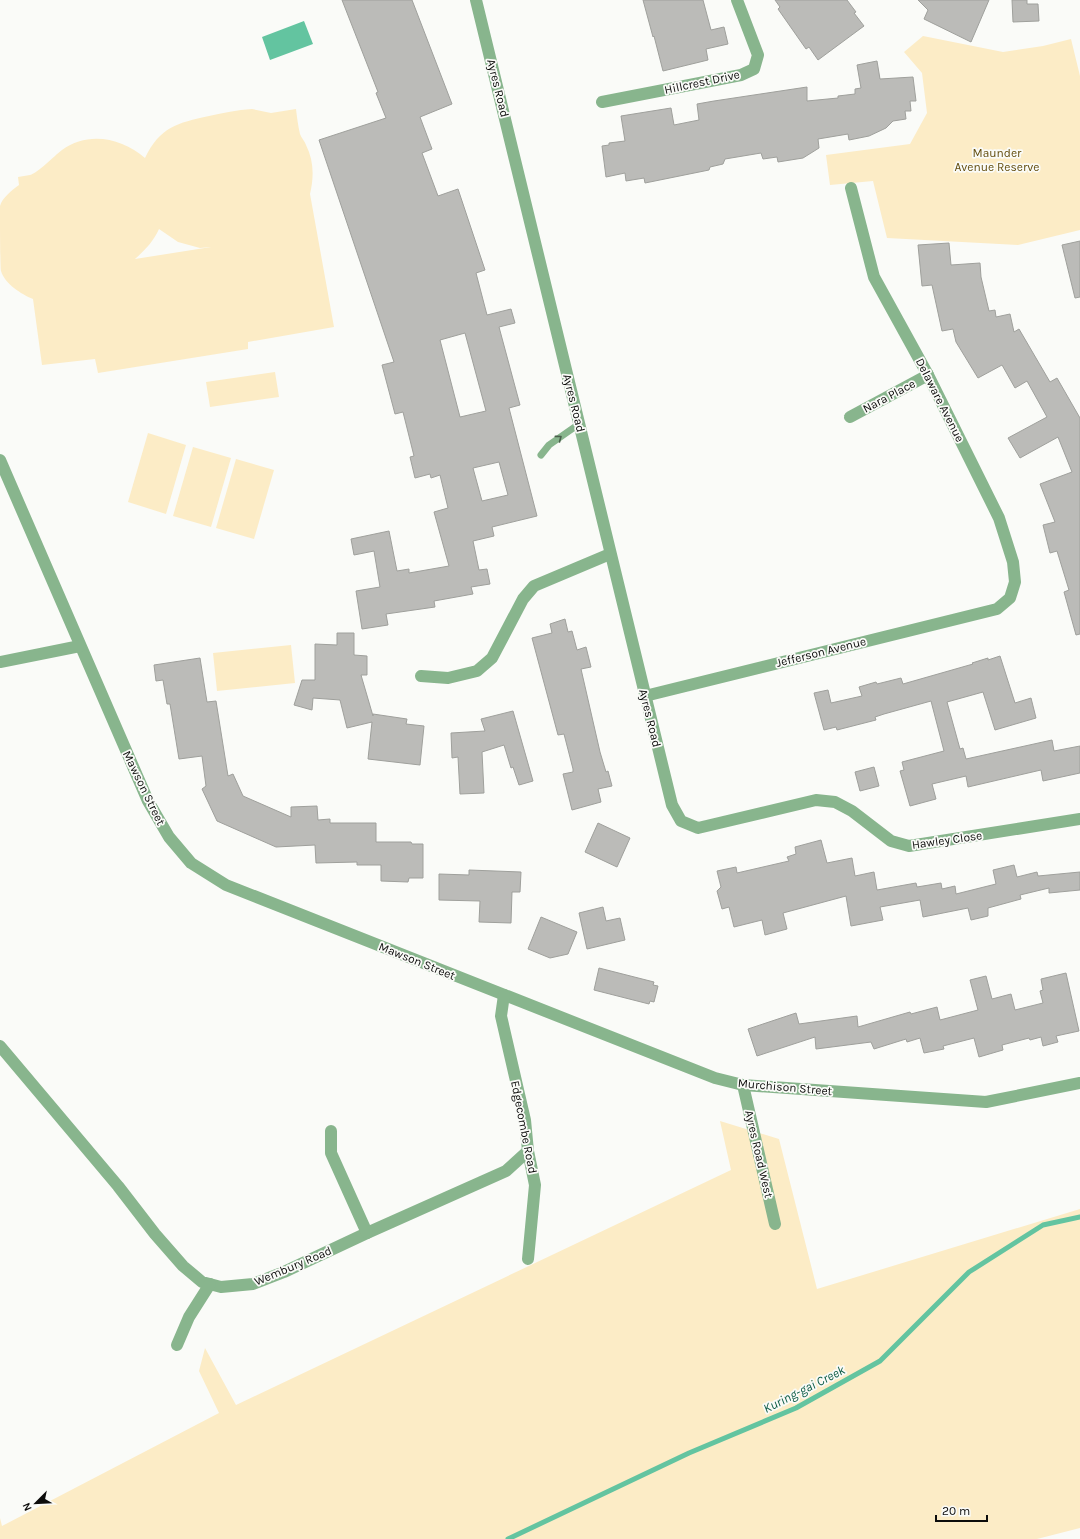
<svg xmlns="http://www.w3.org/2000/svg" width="1080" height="1539" viewBox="0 0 1080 1539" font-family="Karla,sans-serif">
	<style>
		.green { fill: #fcecc6; fill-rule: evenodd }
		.water { fill: #63c4a0 }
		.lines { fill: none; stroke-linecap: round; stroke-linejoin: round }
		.stream { stroke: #63c4a0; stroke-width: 5 }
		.building { fill: #bbbbb8; stroke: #9fa09c; fill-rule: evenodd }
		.lane { stroke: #88b58d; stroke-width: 7 }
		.street { stroke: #88b58d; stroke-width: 12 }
		.oneway { stroke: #4a604c }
		.labels { text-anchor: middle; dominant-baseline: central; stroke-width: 3.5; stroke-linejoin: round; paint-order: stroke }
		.street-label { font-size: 12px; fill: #0c0c0b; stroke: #fafbf8 }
		.park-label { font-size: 12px; fill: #624c0c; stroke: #fafbf8 }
		.water-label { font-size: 13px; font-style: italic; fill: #0f5d46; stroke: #fafbf8 }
	</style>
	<rect width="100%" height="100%" fill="#fafbf8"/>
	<g class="green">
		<path d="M 923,36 L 1003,52 L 1043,46 L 1071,39 L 1080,76 L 1080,230 L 1018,245 L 887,238 L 873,181 L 830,185 L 826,155 L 910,144 L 927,113 L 922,73 L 904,52 Z"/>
		<path d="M 252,109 L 271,113 L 296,109 C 297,117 298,126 300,134 C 301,138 305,141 306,145 C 314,161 314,177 310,194 L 334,327 L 248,342 L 248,349 L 98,373 L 95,359 L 42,365 L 33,299 C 21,294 5,284 1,271 C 0,268 0,210 0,206 C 2,198 12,190 19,185 L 18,177 C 22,176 26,176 30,175 C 38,173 54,156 62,150 C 88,131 122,138 145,158 C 160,127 177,123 209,116 C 223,113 237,110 252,109 ZM 159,229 L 178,242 L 200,248 L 211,247 L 135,259 C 145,250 153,242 159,229 Z"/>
		<path d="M 275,372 L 279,397 L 210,407 L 206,382 Z"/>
		<path d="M 148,433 L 186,445 L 166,514 L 128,502 Z"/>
		<path d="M 193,447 L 231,458 L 211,527 L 173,516 Z"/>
		<path d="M 236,459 L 274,470 L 254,539 L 216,528 Z"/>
		<path d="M 291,645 L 295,683 L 217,691 L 213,653 Z"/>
		<path d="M 720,1121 L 779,1139 L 817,1289 L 1080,1209 L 1080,1528 L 1037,1539 L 0,1539 L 0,1518 L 2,1526 L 219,1413 L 199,1371 L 205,1348 L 236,1405 L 731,1170 Z"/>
	</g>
	<path class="water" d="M 304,21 L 313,44 L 270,60 L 262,37 Z"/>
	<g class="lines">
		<path class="stream" d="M 508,1539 L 689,1453 L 796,1408 L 880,1361 L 969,1272 L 1043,1225 L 1080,1217"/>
	</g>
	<g class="building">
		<path d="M 342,0 L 412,0 L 452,104 L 420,117 L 432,149 L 422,153 L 438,196 L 458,189 L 485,270 L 476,273 L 487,315 L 511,309 L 515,323 L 499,327 L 520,405 L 509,408 L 537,516 L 492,527 L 494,536 L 473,541 L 479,570 L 487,569 L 490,584 L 471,587 L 473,594 L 434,601 L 435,607 L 386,614 L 388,625 L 362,629 L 356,591 L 380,587 L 374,551 L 354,555 L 351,539 L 389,531 L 397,571 L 409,569 L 409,573 L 449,566 L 434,512 L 448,508 L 440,475 L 431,478 L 430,474 L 415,478 L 410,457 L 414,456 L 403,412 L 395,414 L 382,365 L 394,362 L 319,140 L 386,118 L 376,93 L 378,92 ZM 465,333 L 486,411 L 460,417 L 440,340 ZM 499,462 L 508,495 L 482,501 L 473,468 Z"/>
		<path d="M 643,0 L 703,0 L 711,30 L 724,27 L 728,44 L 706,49 L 708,60 L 663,71 L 654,36 L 653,37 Z"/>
		<path d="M 775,0 L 847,0 L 856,12 L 854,13 L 864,26 L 818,60 L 809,47 L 806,49 L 778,9 L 780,7 Z"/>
		<path d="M 918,0 L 989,0 L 971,42 L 924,19 L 928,10 Z"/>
		<path d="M 1012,0 L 1027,0 L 1027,4 L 1038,4 L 1039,21 L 1013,22 Z"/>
		<path d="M 877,61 L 880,79 L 913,77 L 916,101 L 910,101 L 911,111 L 905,111 L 906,119 L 893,121 L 886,128 L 869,136 L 849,140 L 848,134 L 818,139 L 819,148 L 803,158 L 778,162 L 777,157 L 763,159 L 761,153 L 725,159 L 723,164 L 710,167 L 709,170 L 645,183 L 644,178 L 626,181 L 625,173 L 606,177 L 602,146 L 609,145 L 609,143 L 625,141 L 621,116 L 671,108 L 674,125 L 699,120 L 697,104 L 714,101 L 807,87 L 807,101 L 838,98 L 838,96 L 855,94 L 855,89 L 861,88 L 857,65 Z"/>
		<path d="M 1080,241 L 1080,297 L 1075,298 L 1062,245 Z"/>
		<path d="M 949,243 L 951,265 L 980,263 L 981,277 L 989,311 L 995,310 L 996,317 L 1010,314 L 1014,332 L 1019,329 L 1050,382 L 1057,378 L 1080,418 L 1080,634 L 1076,635 L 1064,592 L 1069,590 L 1057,551 L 1050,553 L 1043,525 L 1055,522 L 1040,484 L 1072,472 L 1058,437 L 1020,458 L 1008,438 L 1047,417 L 1027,381 L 1015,388 L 1002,365 L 978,378 L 956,342 L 953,329 L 942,331 L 932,285 L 922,286 L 918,245 Z"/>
		<path d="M 565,619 L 568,632 L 572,631 L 577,650 L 586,647 L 591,667 L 581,669 L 600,752 L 606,772 L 608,771 L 612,786 L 598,789 L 601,802 L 572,810 L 563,774 L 573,772 L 573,769 L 564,734 L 558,735 L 532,638 L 552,633 L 550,624 Z"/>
		<path d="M 337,633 L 354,633 L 354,655 L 367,656 L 367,675 L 361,675 L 373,716 L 373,714 L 407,719 L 406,724 L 424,726 L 420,765 L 368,759 L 372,722 L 347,728 L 340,700 L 313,698 L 312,710 L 294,705 L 302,680 L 315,680 L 315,644 L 337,645 Z"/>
		<path d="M 1000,656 L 1015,703 L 1031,698 L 1036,718 L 995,730 L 983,692 L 947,702 L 960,749 L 963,748 L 966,759 L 1052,740 L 1054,751 L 1080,746 L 1080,773 L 1043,781 L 1041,770 L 968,787 L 966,776 L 932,784 L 936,799 L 910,806 L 900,771 L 904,770 L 902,762 L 944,751 L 931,701 L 884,714 L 875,717 L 876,720 L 837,730 L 836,727 L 824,730 L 814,693 L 828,690 L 831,703 L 862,696 L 859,687 L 876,682 L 877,684 L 901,678 L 903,684 L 973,664 L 972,663 L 988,658 L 988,660 Z"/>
		<path d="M 200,658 L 207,702 L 216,701 L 228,776 L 233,774 L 243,796 L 291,817 L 291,807 L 317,806 L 318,820 L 330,819 L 330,823 L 376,823 L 376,842 L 411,842 L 412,844 L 423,844 L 423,878 L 409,878 L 408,882 L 381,881 L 381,865 L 357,865 L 357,862 L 316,863 L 315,845 L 276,847 L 217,821 L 202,789 L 206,786 L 202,756 L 179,759 L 170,704 L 167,704 L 163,680 L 156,681 L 154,665 Z"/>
		<path d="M 513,711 L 533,781 L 519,785 L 513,767 L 511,768 L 504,745 L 482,752 L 484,793 L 460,794 L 458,757 L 452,758 L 451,733 L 485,731 L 481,719 Z"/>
		<path d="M 874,767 L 879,786 L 860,791 L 855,772 Z"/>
		<path d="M 598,823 L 630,838 L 617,867 L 585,852 Z"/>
		<path d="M 821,840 L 827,863 L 852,858 L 855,876 L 874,872 L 877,890 L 916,883 L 917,887 L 941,883 L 942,889 L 955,886 L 956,894 L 996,884 L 993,870 L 1014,865 L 1017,877 L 1037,872 L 1038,876 L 1080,872 L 1080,890 L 1049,893 L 1049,888 L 1020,895 L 1021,899 L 988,908 L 988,916 L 971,920 L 968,908 L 923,917 L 920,900 L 880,907 L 883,920 L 851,926 L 846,896 L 783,913 L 787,929 L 765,935 L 762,920 L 734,927 L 729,907 L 722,909 L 717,891 L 721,887 L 717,871 L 736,867 L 737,873 L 789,861 L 787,857 L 796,854 L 795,847 Z"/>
		<path d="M 469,870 L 521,872 L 520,892 L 512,892 L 511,923 L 479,922 L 480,901 L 439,900 L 439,874 L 469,875 Z"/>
		<path d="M 603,907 L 606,921 L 620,918 L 625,940 L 587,949 L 579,913 Z"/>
		<path d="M 541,917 L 577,932 L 568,954 L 550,958 L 528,949 Z"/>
		<path d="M 599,968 L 654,982 L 653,985 L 658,986 L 654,1002 L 650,1001 L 649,1004 L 594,990 Z"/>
		<path d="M 1066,973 L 1079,1031 L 1056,1036 L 1058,1042 L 1043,1046 L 1041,1037 L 1030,1040 L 1029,1038 L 1002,1045 L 1003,1050 L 979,1057 L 974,1038 L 943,1046 L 944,1049 L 924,1053 L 920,1038 L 907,1042 L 906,1039 L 874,1049 L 871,1042 L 816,1049 L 815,1037 L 757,1056 L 748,1029 L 796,1013 L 799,1024 L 857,1016 L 858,1027 L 910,1012 L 911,1014 L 937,1007 L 940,1020 L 978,1010 L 970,980 L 986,976 L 992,999 L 1011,994 L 1015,1010 L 1043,1003 L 1040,991 L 1043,990 L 1041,979 Z"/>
	</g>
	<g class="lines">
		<path class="lane" d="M 541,455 L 549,445 L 579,424"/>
		<g class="street">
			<path d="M 476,0 L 672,805 L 681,821 L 698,828 L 816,800 L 835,802 L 852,811 L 891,841 L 909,846 L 1080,819"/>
			<path d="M 602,102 L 741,75 L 754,69 L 758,55 L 737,0"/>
			<path d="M 850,417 L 928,375"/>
			<path d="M 0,460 L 148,801 L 169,837 L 191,863 L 226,885 L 715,1078 L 743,1085 L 986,1102 L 1080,1083"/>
			<path d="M 0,662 L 80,646"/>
			<path d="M 421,676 L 448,678 L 477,671 L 492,658 L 523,599 L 534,586 L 610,554"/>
			<path d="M 645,696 L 997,609 L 1010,598 L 1015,582 L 1013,562 L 999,518 L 928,375 L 874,277 L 851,188"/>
			<path d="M 504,995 L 501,1016 L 525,1120 L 528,1151 L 535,1185 L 528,1259"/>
			<path d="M 0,1046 L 118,1186 L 155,1234 L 183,1266 L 202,1282 L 221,1287 L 253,1284 L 284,1272 L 367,1233 L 506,1171 L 528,1151"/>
			<path d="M 743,1085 L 775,1224"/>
			<path d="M 331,1131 L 331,1153 L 367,1233"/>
			<path d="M 177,1345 L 189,1317 L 210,1284"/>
		</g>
	</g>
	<defs><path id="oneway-chevron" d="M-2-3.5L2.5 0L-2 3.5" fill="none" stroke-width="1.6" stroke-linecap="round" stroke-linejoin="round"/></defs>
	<use class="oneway" href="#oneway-chevron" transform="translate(559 438) rotate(-37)"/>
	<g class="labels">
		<g class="street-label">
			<text transform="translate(702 82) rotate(-12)">Hillcrest Drive</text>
			<text transform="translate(498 88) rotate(76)">Ayres Road</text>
			<text transform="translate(889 396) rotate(-28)">Nara Place</text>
			<text transform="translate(940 400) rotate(63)">Delaware Avenue</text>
			<text transform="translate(574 403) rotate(76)">Ayres Road</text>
			<text transform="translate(821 652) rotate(-14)">Jefferson Avenue</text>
			<text transform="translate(650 718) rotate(76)">Ayres Road</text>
			<text transform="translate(144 788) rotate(64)">Mawson Street</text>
			<text transform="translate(947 840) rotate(-8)">Hawley Close</text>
			<text transform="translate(417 961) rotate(22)">Mawson Street</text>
			<text transform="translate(785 1087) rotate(5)">Murchison Street</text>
			<text transform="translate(524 1127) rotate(79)">Edgecombe Road</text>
			<text transform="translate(759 1154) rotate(77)">Ayres Road West</text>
			<text transform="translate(293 1266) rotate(-23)">Wembury Road</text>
		</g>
		<g class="park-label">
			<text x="997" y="153">Maunder<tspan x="997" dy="14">Avenue Reserve</tspan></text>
		</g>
		<g class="water-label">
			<text transform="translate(804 1389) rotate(-27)">Kuring-gai Creek</text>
		</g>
	</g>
	<g transform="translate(36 1503) rotate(246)" stroke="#fafbf8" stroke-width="3" paint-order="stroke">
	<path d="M0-3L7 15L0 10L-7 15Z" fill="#0c0c0b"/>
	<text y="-6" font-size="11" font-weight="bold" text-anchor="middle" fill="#0c0c0b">N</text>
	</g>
	<path d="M936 1515v6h51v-6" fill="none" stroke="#0c0c0b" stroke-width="2"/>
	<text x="942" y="1515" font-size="12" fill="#0c0c0b" stroke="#fafbf8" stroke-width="3" paint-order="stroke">20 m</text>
</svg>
